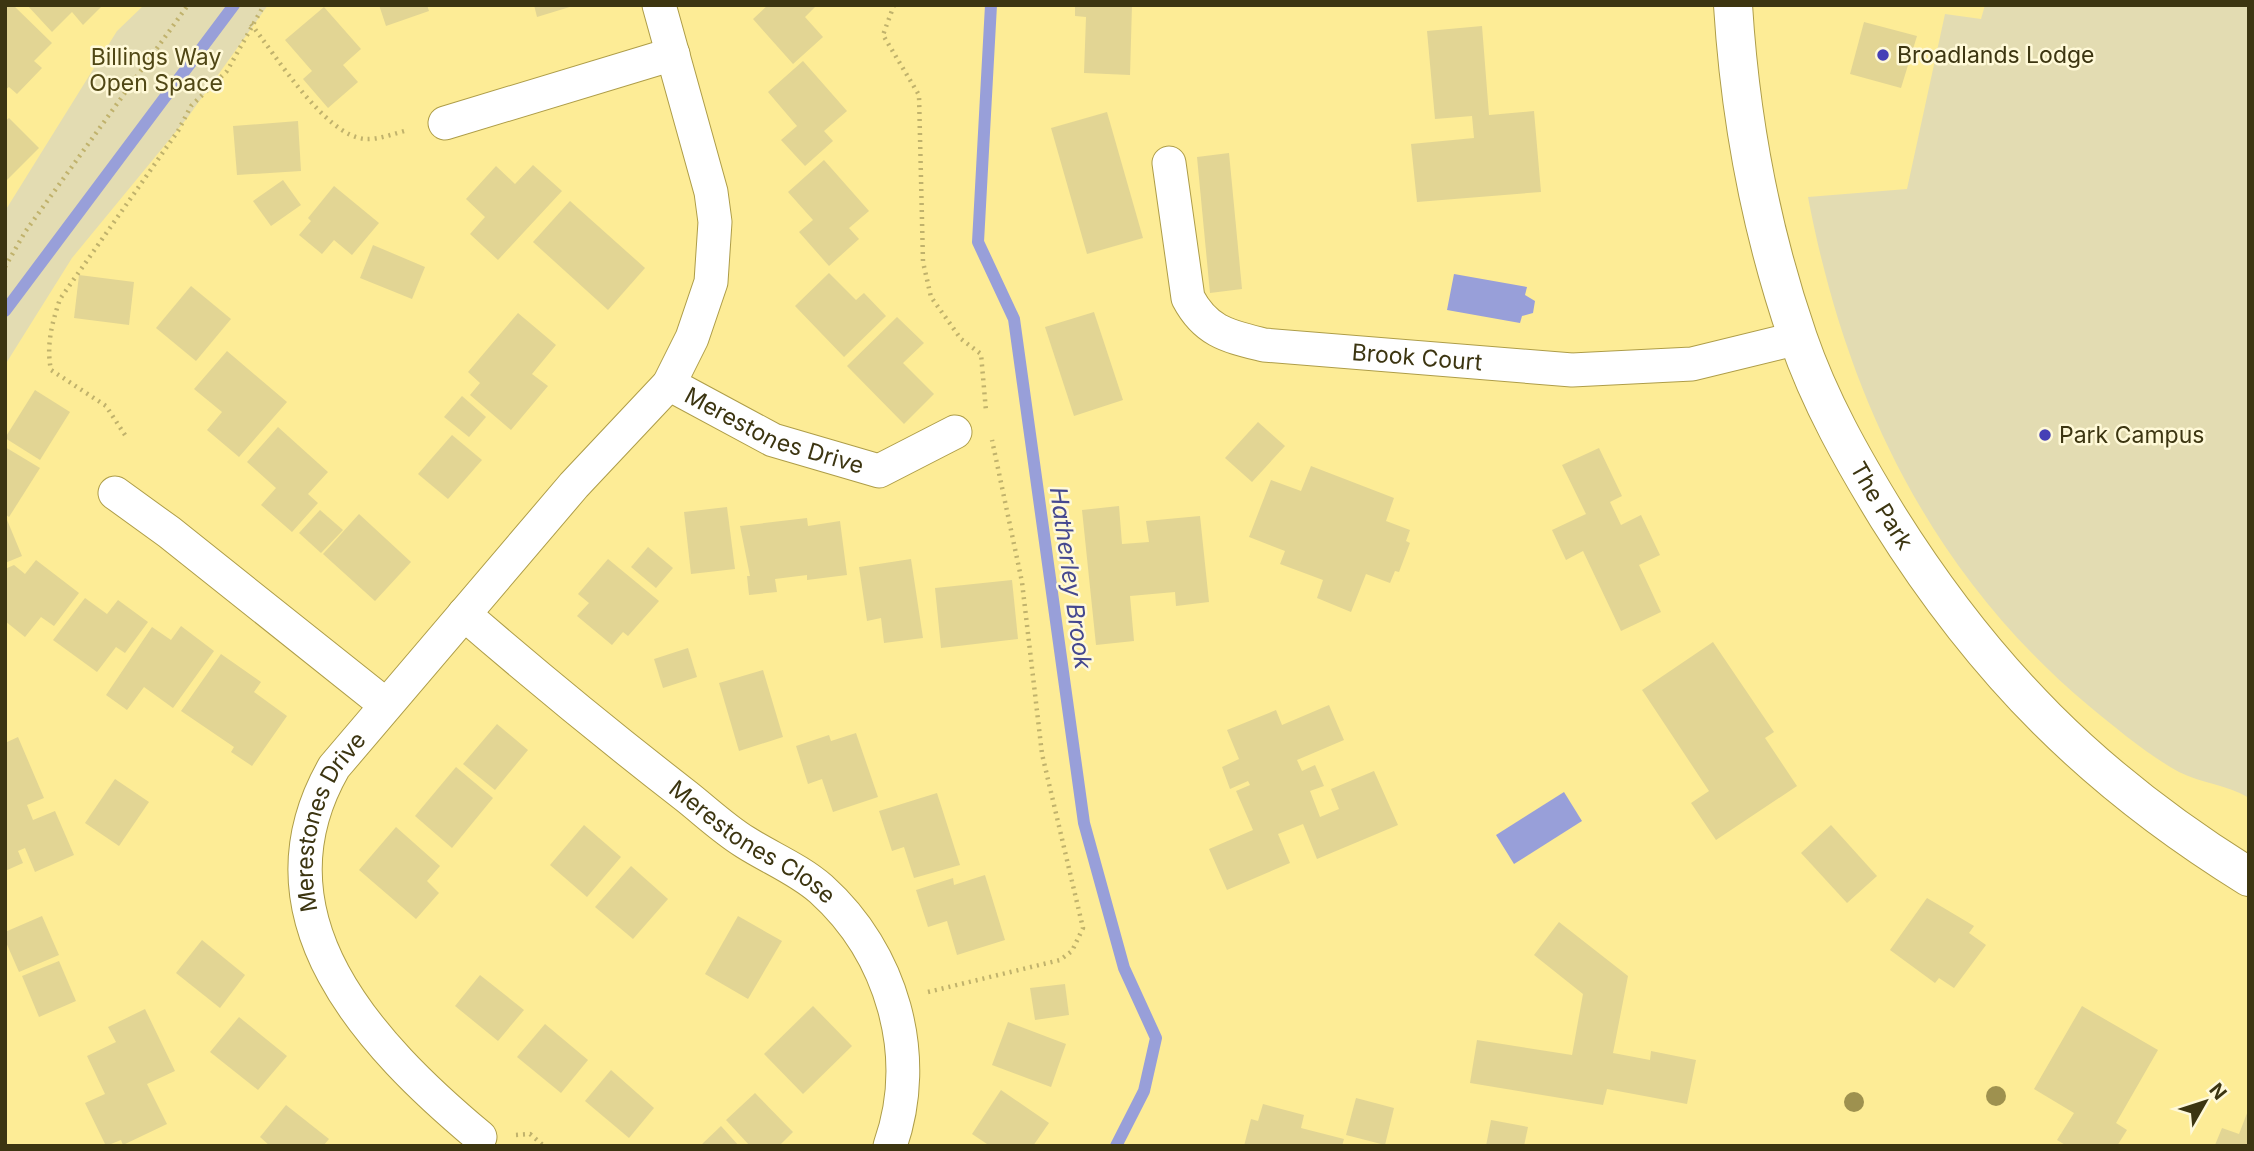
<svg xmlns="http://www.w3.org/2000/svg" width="2254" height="1151" viewBox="0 0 2254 1151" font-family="Inter,sans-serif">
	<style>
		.green { fill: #e3dcb2 }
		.water { fill: #989fd9 }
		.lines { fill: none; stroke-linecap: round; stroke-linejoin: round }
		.stream { stroke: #989fd9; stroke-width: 12 }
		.building { fill: #e2d594 }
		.minor-casing { stroke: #ae9d48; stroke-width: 35 }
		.tertiary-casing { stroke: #ae9d48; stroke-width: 40 }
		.path { stroke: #c0b26c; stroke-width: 4.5; stroke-dasharray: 2 5; stroke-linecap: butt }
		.minor { stroke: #fff; stroke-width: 33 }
		.tertiary { stroke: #fff; stroke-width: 38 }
		.tree { fill: #9e914f }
		.poi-dot { fill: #4640b6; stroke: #fff9d8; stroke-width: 2.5 }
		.labels { text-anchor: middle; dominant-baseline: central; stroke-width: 5; stroke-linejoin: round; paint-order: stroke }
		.poi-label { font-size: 23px; fill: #3c3511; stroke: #fff9d8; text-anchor: start }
		.park-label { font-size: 23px; fill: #504715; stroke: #fff9d8 }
		.street-label { font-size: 23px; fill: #3c3511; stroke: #fff9d8 }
		.water-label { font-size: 24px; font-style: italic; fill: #45488f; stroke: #fff9d8 }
	</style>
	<rect width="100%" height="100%" fill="#fdec96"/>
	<g class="green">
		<path d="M 144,5 L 268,5 L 188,117 L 72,258 L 5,365 L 5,211 L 117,31 Z"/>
		<path d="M 1985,5 L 2249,5 L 2249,798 C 2228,785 2201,783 2179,772 C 2148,755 2117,729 2089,706 C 1931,574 1846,397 1808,197 L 1907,189 L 1945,14 L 1981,19 Z"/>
	</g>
	<g class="water">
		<path d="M 1454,274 L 1527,287 L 1525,295 L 1535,301 L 1533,313 L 1522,316 L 1520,323 L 1447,310 Z"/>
		<path d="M 1564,792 L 1582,821 L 1514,864 L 1496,835 Z"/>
	</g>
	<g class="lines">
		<g class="stream">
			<path d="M 991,5 L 978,242 L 1014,319 L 1084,823 L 1124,968 L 1156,1038 L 1144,1091 L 1116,1146"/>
			<path d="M 5,311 L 234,5"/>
		</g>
	</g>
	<g class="building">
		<path d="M 5,5 L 13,5 L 52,43 L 34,61 L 42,68 L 17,94 L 9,87 L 5,90 Z"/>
		<path d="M 27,5 L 103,5 L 83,25 L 72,12 L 52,32 Z"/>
		<path d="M 379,5 L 427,5 L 429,11 L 386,26 Z"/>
		<path d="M 534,5 L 573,5 L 573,6 L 537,17 Z"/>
		<path d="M 768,5 L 817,5 L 805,17 L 823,37 L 793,64 L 753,19 Z"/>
		<path d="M 1075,5 L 1132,5 L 1130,75 L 1084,73 L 1086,17 L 1075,16 Z"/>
		<path d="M 324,7 L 361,49 L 343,65 L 358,82 L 328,108 L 303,79 L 312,71 L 285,40 Z"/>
		<path d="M 1864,22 L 1917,36 L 1901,88 L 1850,74 Z"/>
		<path d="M 1482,26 L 1489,115 L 1534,111 L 1541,192 L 1417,202 L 1411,144 L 1474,138 L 1472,116 L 1435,119 L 1427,31 Z"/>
		<path d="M 803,61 L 847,111 L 824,131 L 833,141 L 805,166 L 781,140 L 797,126 L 768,92 Z"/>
		<path d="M 1107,112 L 1143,238 L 1087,254 L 1051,128 Z"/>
		<path d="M 9,118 L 39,148 L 5,182 L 5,121 Z"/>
		<path d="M 298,121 L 301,171 L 237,175 L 233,126 Z"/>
		<path d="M 1229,153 L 1242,289 L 1210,293 L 1197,157 Z"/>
		<path d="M 824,160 L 869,211 L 849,228 L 859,239 L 829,266 L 799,232 L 813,220 L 788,192 Z"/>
		<path d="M 533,165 L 562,191 L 498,260 L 470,234 L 485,217 L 466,199 L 496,166 L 515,184 Z"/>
		<path d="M 283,180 L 301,205 L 271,226 L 253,201 Z"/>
		<path d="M 334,186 L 379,223 L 352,255 L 334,240 L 322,254 L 299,235 L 311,221 L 308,218 Z"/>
		<path d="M 570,201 L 645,268 L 608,310 L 533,242 Z"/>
		<path d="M 373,245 L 425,267 L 412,299 L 360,278 Z"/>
		<path d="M 829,273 L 856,300 L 864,293 L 886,316 L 844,357 L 795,306 Z"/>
		<path d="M 79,275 L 134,282 L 129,325 L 74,318 Z"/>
		<path d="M 191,286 L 231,319 L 196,361 L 156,328 Z"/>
		<path d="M 1094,312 L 1123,400 L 1074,416 L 1045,327 Z"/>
		<path d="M 518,313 L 556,345 L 532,374 L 548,386 L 511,430 L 470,395 L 480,383 L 468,372 Z"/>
		<path d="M 897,317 L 924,343 L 903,363 L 934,394 L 904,424 L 847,366 Z"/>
		<path d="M 227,351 L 287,402 L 239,457 L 207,430 L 222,412 L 194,389 Z"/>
		<path d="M 35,390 L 70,412 L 40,460 L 5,438 Z"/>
		<path d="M 462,396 L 486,417 L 469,437 L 444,417 Z"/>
		<path d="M 1258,422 L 1285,446 L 1252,482 L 1225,458 Z"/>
		<path d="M 278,427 L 328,472 L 308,494 L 318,503 L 292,532 L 261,505 L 276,488 L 247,462 Z"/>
		<path d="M 452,435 L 482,460 L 448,499 L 418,474 Z"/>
		<path d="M 5,447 L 40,468 L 9,517 L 5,514 Z"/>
		<path d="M 1599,448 L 1622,496 L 1610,502 L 1621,525 L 1641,515 L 1660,555 L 1639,565 L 1661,612 L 1621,631 L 1583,551 L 1566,560 L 1552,530 L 1586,514 L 1562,465 Z"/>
		<path d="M 1311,466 L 1394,498 L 1386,521 L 1410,530 L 1406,541 L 1410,543 L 1399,572 L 1395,571 L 1390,583 L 1366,574 L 1351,612 L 1317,598 L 1323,580 L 1280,564 L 1285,551 L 1249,537 L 1271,480 L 1301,491 Z"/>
		<path d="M 1119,506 L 1122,544 L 1149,542 L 1146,521 L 1200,516 L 1209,602 L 1176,606 L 1175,592 L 1130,596 L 1134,641 L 1096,645 L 1082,510 Z"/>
		<path d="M 727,507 L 735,569 L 691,574 L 684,512 Z"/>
		<path d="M 320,510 L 343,530 L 321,553 L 299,533 Z"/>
		<path d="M 359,514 L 411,562 L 375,601 L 323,554 Z"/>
		<path d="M 5,515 L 22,556 L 5,563 Z"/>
		<path d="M 807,518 L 808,526 L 840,521 L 847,575 L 807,580 L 807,575 L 775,579 L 777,592 L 749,595 L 747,576 L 750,576 L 740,526 Z"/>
		<path d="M 648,547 L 673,568 L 656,588 L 631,567 Z"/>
		<path d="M 608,559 L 659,601 L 628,636 L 623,632 L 612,645 L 577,616 L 589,603 L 578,594 Z"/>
		<path d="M 911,559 L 923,638 L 884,643 L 881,618 L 867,621 L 859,567 Z"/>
		<path d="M 36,560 L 79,593 L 54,626 L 41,617 L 25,637 L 5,621 L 5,569 L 14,565 L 25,574 Z"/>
		<path d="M 1012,580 L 1018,639 L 941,648 L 935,588 Z"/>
		<path d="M 85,598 L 107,614 L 118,600 L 148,622 L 125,653 L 116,647 L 97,672 L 53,640 Z"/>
		<path d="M 181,626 L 214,651 L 173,708 L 144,687 L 127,710 L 106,695 L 152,627 L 171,640 Z"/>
		<path d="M 1713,642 L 1774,732 L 1765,738 L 1797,786 L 1716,840 L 1691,803 L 1709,791 L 1642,690 Z"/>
		<path d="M 688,648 L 697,677 L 663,688 L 654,659 Z"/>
		<path d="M 221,654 L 261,682 L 254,692 L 287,716 L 252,766 L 231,752 L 234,747 L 181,711 Z"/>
		<path d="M 763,670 L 783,737 L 739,751 L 719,683 Z"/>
		<path d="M 1329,705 L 1344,740 L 1297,760 L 1302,771 L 1315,765 L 1324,786 L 1310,791 L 1320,817 L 1339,809 L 1331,789 L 1374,771 L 1398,825 L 1317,859 L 1303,824 L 1278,834 L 1290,863 L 1227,890 L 1209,849 L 1253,830 L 1236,791 L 1250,785 L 1248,781 L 1230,789 L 1222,767 L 1239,759 L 1227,730 L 1276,710 L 1282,725 Z"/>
		<path d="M 497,724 L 528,750 L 495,790 L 463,764 Z"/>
		<path d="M 856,733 L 878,797 L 833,812 L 822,779 L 808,784 L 796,746 L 829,735 L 831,741 Z"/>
		<path d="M 18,737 L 44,798 L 27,805 L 33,820 L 55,811 L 74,855 L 35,872 L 25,848 L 18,851 L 23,863 L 5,871 L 5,743 Z"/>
		<path d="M 456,767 L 493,798 L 452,848 L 415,816 Z"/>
		<path d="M 115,779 L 149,802 L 119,846 L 85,823 Z"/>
		<path d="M 937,793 L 960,865 L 914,878 L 904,847 L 892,851 L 879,811 Z"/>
		<path d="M 584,825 L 621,857 L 587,897 L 550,865 Z"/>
		<path d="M 1831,825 L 1877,876 L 1847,903 L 1801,853 Z"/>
		<path d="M 396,827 L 440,866 L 427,881 L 439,893 L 416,919 L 359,870 Z"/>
		<path d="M 631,866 L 668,899 L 633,939 L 595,907 Z"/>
		<path d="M 985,875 L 1005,940 L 957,955 L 947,921 L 928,927 L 916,890 L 953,878 L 954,885 Z"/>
		<path d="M 1927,898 L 1974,926 L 1969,933 L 1986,945 L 1954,988 L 1939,978 L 1935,983 L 1890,950 Z"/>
		<path d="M 42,916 L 59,955 L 19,972 L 5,940 L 5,932 Z"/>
		<path d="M 738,916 L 782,941 L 748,999 L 705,974 Z"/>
		<path d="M 1559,922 L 1628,976 L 1613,1053 L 1650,1060 L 1651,1051 L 1696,1060 L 1687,1104 L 1607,1089 L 1603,1105 L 1470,1083 L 1477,1040 L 1572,1055 L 1583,994 L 1534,955 Z"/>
		<path d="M 202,940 L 245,975 L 220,1008 L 176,973 Z"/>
		<path d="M 59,961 L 76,1001 L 39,1017 L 22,976 Z"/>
		<path d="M 480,975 L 524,1010 L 498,1041 L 455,1006 Z"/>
		<path d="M 1065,984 L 1069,1015 L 1035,1020 L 1030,988 Z"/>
		<path d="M 813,1006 L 852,1046 L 803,1094 L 764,1054 Z"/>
		<path d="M 2082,1006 L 2158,1050 L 2116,1123 L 2127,1130 L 2117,1146 L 2067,1146 L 2057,1140 L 2074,1113 L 2034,1089 Z"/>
		<path d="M 145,1009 L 175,1071 L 147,1084 L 167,1124 L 123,1145 L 121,1140 L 106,1146 L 85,1103 L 105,1094 L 87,1056 L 116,1042 L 108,1027 Z"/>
		<path d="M 239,1017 L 287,1056 L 258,1090 L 210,1052 Z"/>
		<path d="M 1008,1022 L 1066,1044 L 1051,1087 L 992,1065 Z"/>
		<path d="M 545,1024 L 588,1060 L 561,1093 L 517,1057 Z"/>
		<path d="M 611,1070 L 654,1108 L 629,1138 L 585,1101 Z"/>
		<path d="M 1001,1090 L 1049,1123 L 1033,1146 L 990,1146 L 972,1134 Z"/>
		<path d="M 755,1093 L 793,1132 L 779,1146 L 750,1146 L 726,1120 Z"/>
		<path d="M 1356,1098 L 1394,1108 L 1385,1145 L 1346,1135 Z"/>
		<path d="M 1263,1104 L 1304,1115 L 1301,1128 L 1344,1139 L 1342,1146 L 1244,1146 L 1251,1119 L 1258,1121 Z"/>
		<path d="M 286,1105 L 329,1139 L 323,1146 L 270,1146 L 260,1137 Z"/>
		<path d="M 2249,1108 L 2249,1146 L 2215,1145 L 2222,1128 L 2239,1134 Z"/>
		<path d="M 1491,1120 L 1528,1127 L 1524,1146 L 1486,1146 Z"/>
		<path d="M 721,1126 L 739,1146 L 700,1146 Z"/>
	</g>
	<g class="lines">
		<defs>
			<g id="minor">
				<path d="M 445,123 L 673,54"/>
				<path id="s1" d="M 1169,163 L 1188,298 C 1206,332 1228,336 1264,345 L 1572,370 L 1692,364 L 1798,338"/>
				<path id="s2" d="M 669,384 L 773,440 L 879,471 L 955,432"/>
				<path d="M 115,493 L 169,532 L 386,705"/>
				<path id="s3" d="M 464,614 C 537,677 610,737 686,796 C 705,811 724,829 745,842 C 770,858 798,869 821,889 C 892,953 922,1055 890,1146"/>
				<path id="s4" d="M 480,1137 C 370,1045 248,917 334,767 L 574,485 L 669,384 L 692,338 L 711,282 L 715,222 L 711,192 L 659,5"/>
			</g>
			<g id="tertiary">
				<path id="s5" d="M 1733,5 C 1740,117 1761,231 1798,338 C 1820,402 1853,460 1888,517 C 1985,672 2094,781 2249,877"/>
			</g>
		</defs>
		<use href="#minor" class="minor-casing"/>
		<use href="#tertiary" class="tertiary-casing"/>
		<g class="path">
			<path d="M 894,5 L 883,35 L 919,95 L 923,262 L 931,297 L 961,339 L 981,354 L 986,411"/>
			<path d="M 251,24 C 275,54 325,136 365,139 C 378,140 396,133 408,130"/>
			<path d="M 5,267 L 25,232 L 188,5"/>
			<path d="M 125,435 L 106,406 L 51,370 C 46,345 52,323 60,299 L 178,131 L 191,106 L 227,71 L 264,5"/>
			<path d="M 928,992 L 1060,960 L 1072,951 L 1083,928 L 1042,754 L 1022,582 L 992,440"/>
			<path d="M 516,1135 L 530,1134 L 544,1146"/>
		</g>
		<use href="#minor" class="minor"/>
		<use href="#tertiary" class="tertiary"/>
	</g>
	<g class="tree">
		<circle cx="1996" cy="1096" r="10"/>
		<circle cx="1854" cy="1102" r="10"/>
	</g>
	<g class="poi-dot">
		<circle cx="1883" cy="55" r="7"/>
		<circle cx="2045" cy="435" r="7"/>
	</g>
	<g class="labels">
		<g class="poi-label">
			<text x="1897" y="55">Broadlands Lodge</text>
			<text x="2059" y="435">Park Campus</text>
		</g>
		<g class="park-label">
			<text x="156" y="57">Billings Way<tspan x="156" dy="26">Open Space</tspan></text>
		</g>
		<g class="street-label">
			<text stroke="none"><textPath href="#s1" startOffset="383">Brook Court</textPath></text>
			<text stroke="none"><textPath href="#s2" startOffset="116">Merestones Drive</textPath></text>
			<text stroke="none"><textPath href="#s5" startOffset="528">The Park</textPath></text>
			<text stroke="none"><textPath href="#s4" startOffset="383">Merestones Drive</textPath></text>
			<text stroke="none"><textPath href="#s3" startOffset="368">Merestones Close</textPath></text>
		</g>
		<g class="water-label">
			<text transform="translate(1071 578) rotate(82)">Hatherley Brook</text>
		</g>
	</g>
	<rect width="2254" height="1151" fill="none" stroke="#3c3511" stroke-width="14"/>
	<g transform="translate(2205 1102) rotate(51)" stroke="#fff9d8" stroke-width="5" paint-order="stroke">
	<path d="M0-5L12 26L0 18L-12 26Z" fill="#3c3511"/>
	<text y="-10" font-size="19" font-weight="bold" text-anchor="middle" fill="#3c3511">N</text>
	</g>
</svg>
